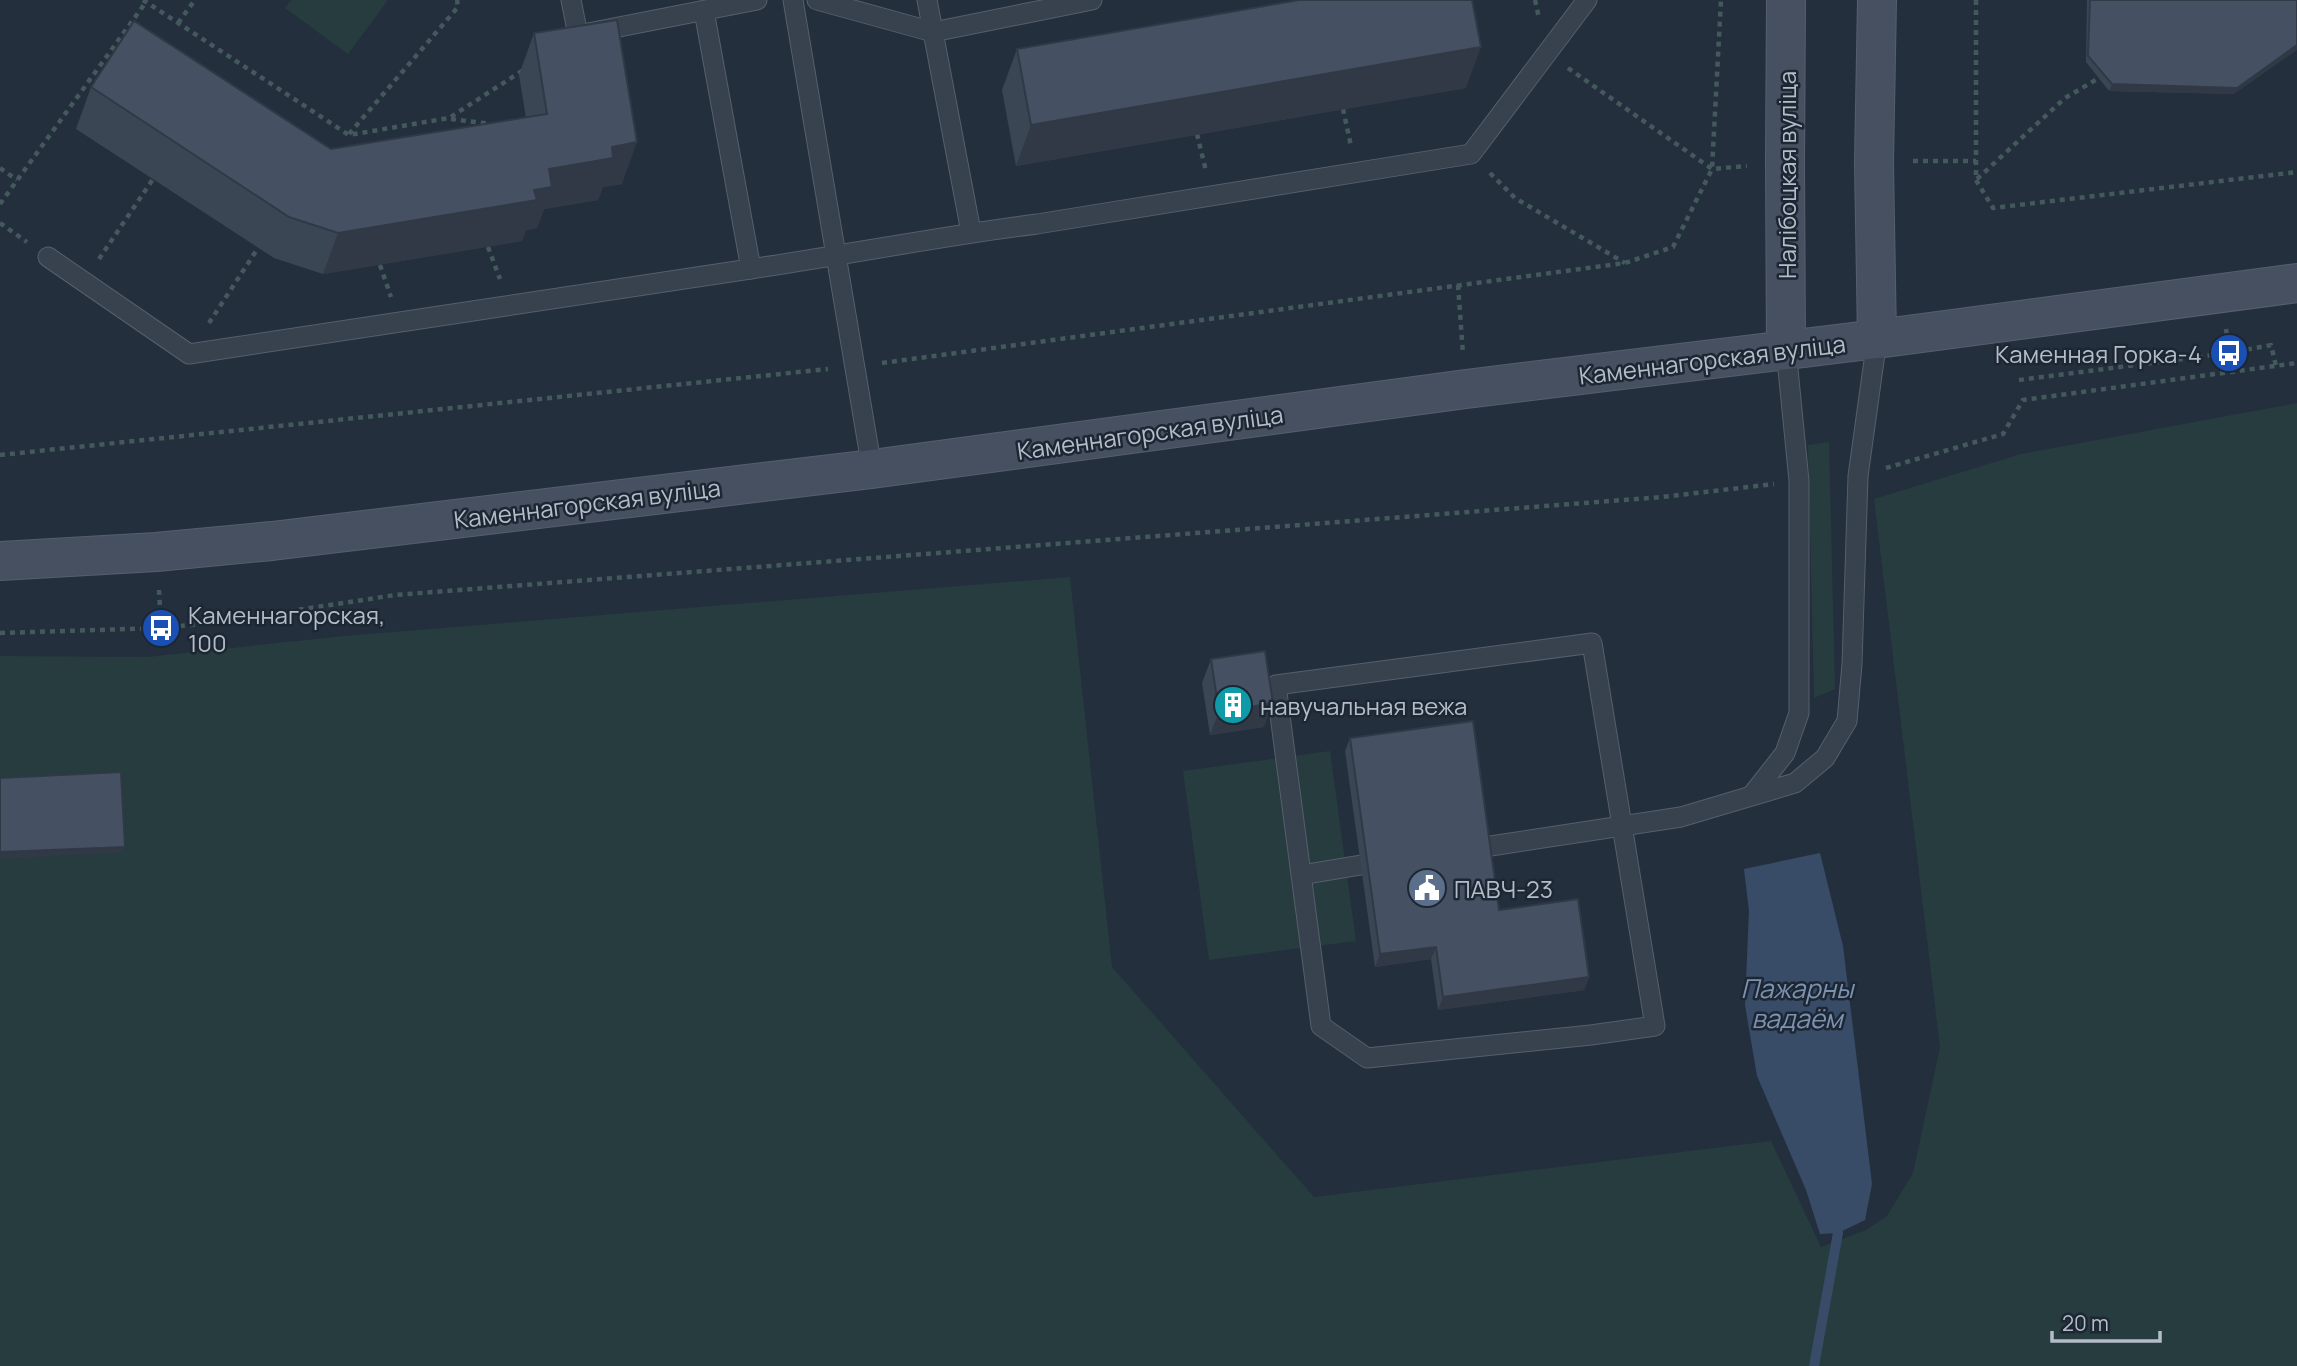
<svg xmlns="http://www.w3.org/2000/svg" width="2297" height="1366" viewBox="0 0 2297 1366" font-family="Manrope,sans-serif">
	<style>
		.green { fill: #263c3f }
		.water { fill: #394c67 }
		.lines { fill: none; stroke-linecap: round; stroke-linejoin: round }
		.stream { stroke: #394c67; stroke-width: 10 }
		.lane-casing { stroke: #565f6c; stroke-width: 21 }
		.secondary-casing { stroke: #565f6c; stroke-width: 40 }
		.path { stroke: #44595c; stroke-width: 4.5; stroke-dasharray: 5 5; stroke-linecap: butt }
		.lane { stroke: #38414e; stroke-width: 19 }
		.secondary { stroke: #465061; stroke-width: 38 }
		.wall { fill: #3b4654 }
		.shaded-wall { fill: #303945 }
		.building { fill: #455162; stroke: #303945; stroke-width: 2 }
		.labels { text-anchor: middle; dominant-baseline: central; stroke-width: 5; stroke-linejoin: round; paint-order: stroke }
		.street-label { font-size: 24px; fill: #b4bcc9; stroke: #1d2633 }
		.poi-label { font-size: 24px; fill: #b4bcc9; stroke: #1d2633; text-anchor: start }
		.water-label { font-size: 26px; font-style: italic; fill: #7c92b1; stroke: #1d2633 }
	</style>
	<rect width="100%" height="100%" fill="#242f3e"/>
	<g class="green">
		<path d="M 291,0 L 388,0 L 348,54 L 285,8 Z"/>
		<path d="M 2297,403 L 2297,1366 L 0,1366 L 0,656 L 147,657 L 344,636 L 1070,577 L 1112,967 L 1314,1197 L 1771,1141 L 1821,1247 L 1866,1230 L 1887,1216 L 1913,1173 L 1940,1047 L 1874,499 L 2021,454 Z"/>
		<path d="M 1829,442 L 1835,689 L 1814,698 L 1808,445 Z"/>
		<path d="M 1330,751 L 1356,941 L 1209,960 L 1183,771 Z"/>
	</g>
	<path class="water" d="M 1820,853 L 1843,946 L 1872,1184 L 1865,1220 L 1838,1233 L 1820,1234 L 1806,1190 L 1757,1076 L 1745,1005 L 1749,911 L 1744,869 Z"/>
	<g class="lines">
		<path class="stream" d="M 1814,1366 L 1838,1233"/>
		<defs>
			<g id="lane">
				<path d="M 571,0 L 578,35 L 757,0"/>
				<path d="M 793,0 L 872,469"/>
				<path d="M 817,0 L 933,32 L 1092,0"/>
				<path d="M 927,0 L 971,232"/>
				<path d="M 704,11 L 751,269"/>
				<path d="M 48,257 L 189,354 C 376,325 563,298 750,269 C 846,255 941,236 1037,224 L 1471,154 L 1587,0"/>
				<path d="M 1592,643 L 1655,1026 L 1591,1035 L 1367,1058 L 1321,1026 L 1276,685 Z"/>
				<path d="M 1752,795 L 1785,753 L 1799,713 L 1799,481 L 1786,349"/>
				<path d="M 1484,847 L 1681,817 L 1795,783 L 1825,758 L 1847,721 L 1852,664 L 1858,476 L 1877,339"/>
				<path d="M 1301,875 L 1361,865"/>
			</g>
			<g id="secondary">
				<path d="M 1877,339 L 1874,163 L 1877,0"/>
				<path d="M 1786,349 L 1785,162 L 1786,0"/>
				<path d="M 0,561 L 156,552 L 272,541 L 872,469 L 1466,389 L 1877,339 L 2297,283"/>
			</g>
		</defs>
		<use href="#lane" class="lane-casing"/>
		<use href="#secondary" class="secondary-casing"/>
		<g class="path">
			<path d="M 143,0 L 349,135 L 449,118 L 522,71"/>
			<path d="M 1535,0 L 1539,18"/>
			<path d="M 1976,0 L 1976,180 L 1993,208 L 2297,172"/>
			<path d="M 178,23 L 195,0"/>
			<path d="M 1568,68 L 1712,169 L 1747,166"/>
			<path d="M 1343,109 L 1351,146"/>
			<path d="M 451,119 L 491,124"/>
			<path d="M 349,134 L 458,7 L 457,0"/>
			<path d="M 1197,134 L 1206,171"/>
			<path d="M 1913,161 L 1976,161"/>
			<path d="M 0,168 L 17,180"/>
			<path d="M 1490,173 L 1515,198 L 1625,263"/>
			<path d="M 1977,179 L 2065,98 L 2099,78"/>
			<path d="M 0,204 L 146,2"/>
			<path d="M 0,223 L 27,242"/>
			<path d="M 488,247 L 500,279"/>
			<path d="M 99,259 L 153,179"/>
			<path d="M 380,265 L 391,297"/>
			<path d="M 1458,285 L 1463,354"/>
			<path d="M 209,323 L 258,248"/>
			<path d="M 2226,329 L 2229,353"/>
			<path d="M 882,363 L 1625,263 L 1673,247 L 1712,169 L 1721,0"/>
			<path d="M 2019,380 L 2229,353 L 2271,345 L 2276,366"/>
			<path d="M 0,455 L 828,369"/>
			<path d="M 1886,468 L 2003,434 L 2023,400 L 2297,363"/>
			<path d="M 159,590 L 161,628"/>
			<path d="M 0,633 L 161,628 L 219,622 L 395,595 L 1662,497 L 1774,484"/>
		</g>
		<use href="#lane" class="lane"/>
		<use href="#secondary" class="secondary"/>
	</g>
	<g class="wall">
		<path d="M 2087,0 L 2297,0 L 2234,94 L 2109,91 L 2086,62 Z"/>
		<path d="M 534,33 L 622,184 L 603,187 L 598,200 L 544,209 L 537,228 L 526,230 L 522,241 L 323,274 L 274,258 L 76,129 L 91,87 L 331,149 L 526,118 L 519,75 Z"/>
		<path d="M 1017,49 L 1466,88 L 1016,166 L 1002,90 Z"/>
		<path d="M 1211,659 L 1264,727 L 1210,735 L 1202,683 Z"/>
		<path d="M 1350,738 L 1499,910 L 1589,977 L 1584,990 L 1438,1010 L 1431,959 L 1375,967 L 1345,751 Z"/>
	</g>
	<g class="shaded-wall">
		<path d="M 2297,45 L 2297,50 L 2234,94 L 2109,91 L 2112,84 Z"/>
		<path d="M 1481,47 L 1466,88 L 1016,166 L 1031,125 Z"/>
		<path d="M 637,142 L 622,184 L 603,187 L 598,200 L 544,209 L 537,228 L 526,230 L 522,241 L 323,274 L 338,233 L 534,190 L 549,169 L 612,147 Z"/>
		<path d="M 1273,703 L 1264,727 L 1210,735 L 1219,712 Z"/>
		<path d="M 125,847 L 122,853 L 0,859 L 0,852 Z"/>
		<path d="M 1436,947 L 1431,959 L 1375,967 L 1380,954 Z"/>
		<path d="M 1589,977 L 1584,990 L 1438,1010 L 1443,997 Z"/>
	</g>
	<g class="building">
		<path d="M 1299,0 L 1472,0 L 1481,47 L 1031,125 L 1017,49 Z"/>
		<path d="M 2090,0 L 2297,0 L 2297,45 L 2237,88 L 2112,84 L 2088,56 Z"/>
		<path d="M 617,20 L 637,142 L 612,147 L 613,158 L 549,169 L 552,187 L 534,190 L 537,200 L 338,233 L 289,217 L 91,87 L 134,21 L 331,149 L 547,114 L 534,33 Z"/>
		<path d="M 1265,651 L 1273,703 L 1219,712 L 1211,659 Z"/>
		<path d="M 1473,721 L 1499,910 L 1578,899 L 1589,977 L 1443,997 L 1436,947 L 1380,954 L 1350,738 Z"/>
		<path d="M 121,772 L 125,847 L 0,852 L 0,778 Z"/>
	</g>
	<defs>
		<symbol id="bus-disc" viewBox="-11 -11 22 22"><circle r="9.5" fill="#1a4fb4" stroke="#1d2633"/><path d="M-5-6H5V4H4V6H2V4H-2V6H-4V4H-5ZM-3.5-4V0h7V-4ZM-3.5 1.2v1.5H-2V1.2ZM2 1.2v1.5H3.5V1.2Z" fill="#fff"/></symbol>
		<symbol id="building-disc" viewBox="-11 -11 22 22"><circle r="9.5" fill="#0f9aa8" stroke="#1d2633"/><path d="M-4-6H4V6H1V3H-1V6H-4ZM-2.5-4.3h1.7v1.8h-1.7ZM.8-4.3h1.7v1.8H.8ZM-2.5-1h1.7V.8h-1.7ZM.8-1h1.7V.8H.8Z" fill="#fff"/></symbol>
		<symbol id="civic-disc" viewBox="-11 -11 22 22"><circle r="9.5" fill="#5c6f8a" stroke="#1d2633"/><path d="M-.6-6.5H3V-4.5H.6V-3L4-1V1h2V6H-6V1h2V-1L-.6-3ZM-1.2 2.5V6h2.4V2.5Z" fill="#fff"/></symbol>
	</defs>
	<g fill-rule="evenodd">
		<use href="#bus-disc" x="2207" y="331" width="44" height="44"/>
		<use href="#bus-disc" x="139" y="606" width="44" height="44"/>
		<use href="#building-disc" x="1211" y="683" width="44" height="44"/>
		<use href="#civic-disc" x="1405" y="866" width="44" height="44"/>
	</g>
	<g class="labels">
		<g class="street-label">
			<text transform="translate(1786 175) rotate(-90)">Налібоцкая вуліца</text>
			<text transform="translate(1712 359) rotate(-7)">Каменнагорская вуліца</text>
			<text transform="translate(1150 432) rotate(-8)">Каменнагорская вуліца</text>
			<text transform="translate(587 503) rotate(-7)">Каменнагорская вуліца</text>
		</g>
		<g class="poi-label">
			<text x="2202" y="353" text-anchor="end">Каменная Горка-4</text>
			<text x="188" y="614">Каменнагорская,<tspan x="188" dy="28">100</tspan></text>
			<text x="1260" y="705">навучальная вежа</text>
			<text x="1454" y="888">ПАВЧ-23</text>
		</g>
		<g class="water-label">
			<text x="1797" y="988">Пажарны<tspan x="1797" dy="30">вадаём</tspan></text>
		</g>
	</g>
	<path d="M2052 1331v10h108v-10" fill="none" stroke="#b4bcc9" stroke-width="3.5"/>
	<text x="2062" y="1331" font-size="21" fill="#b4bcc9" stroke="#1d2633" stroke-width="5" paint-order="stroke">20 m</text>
</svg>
